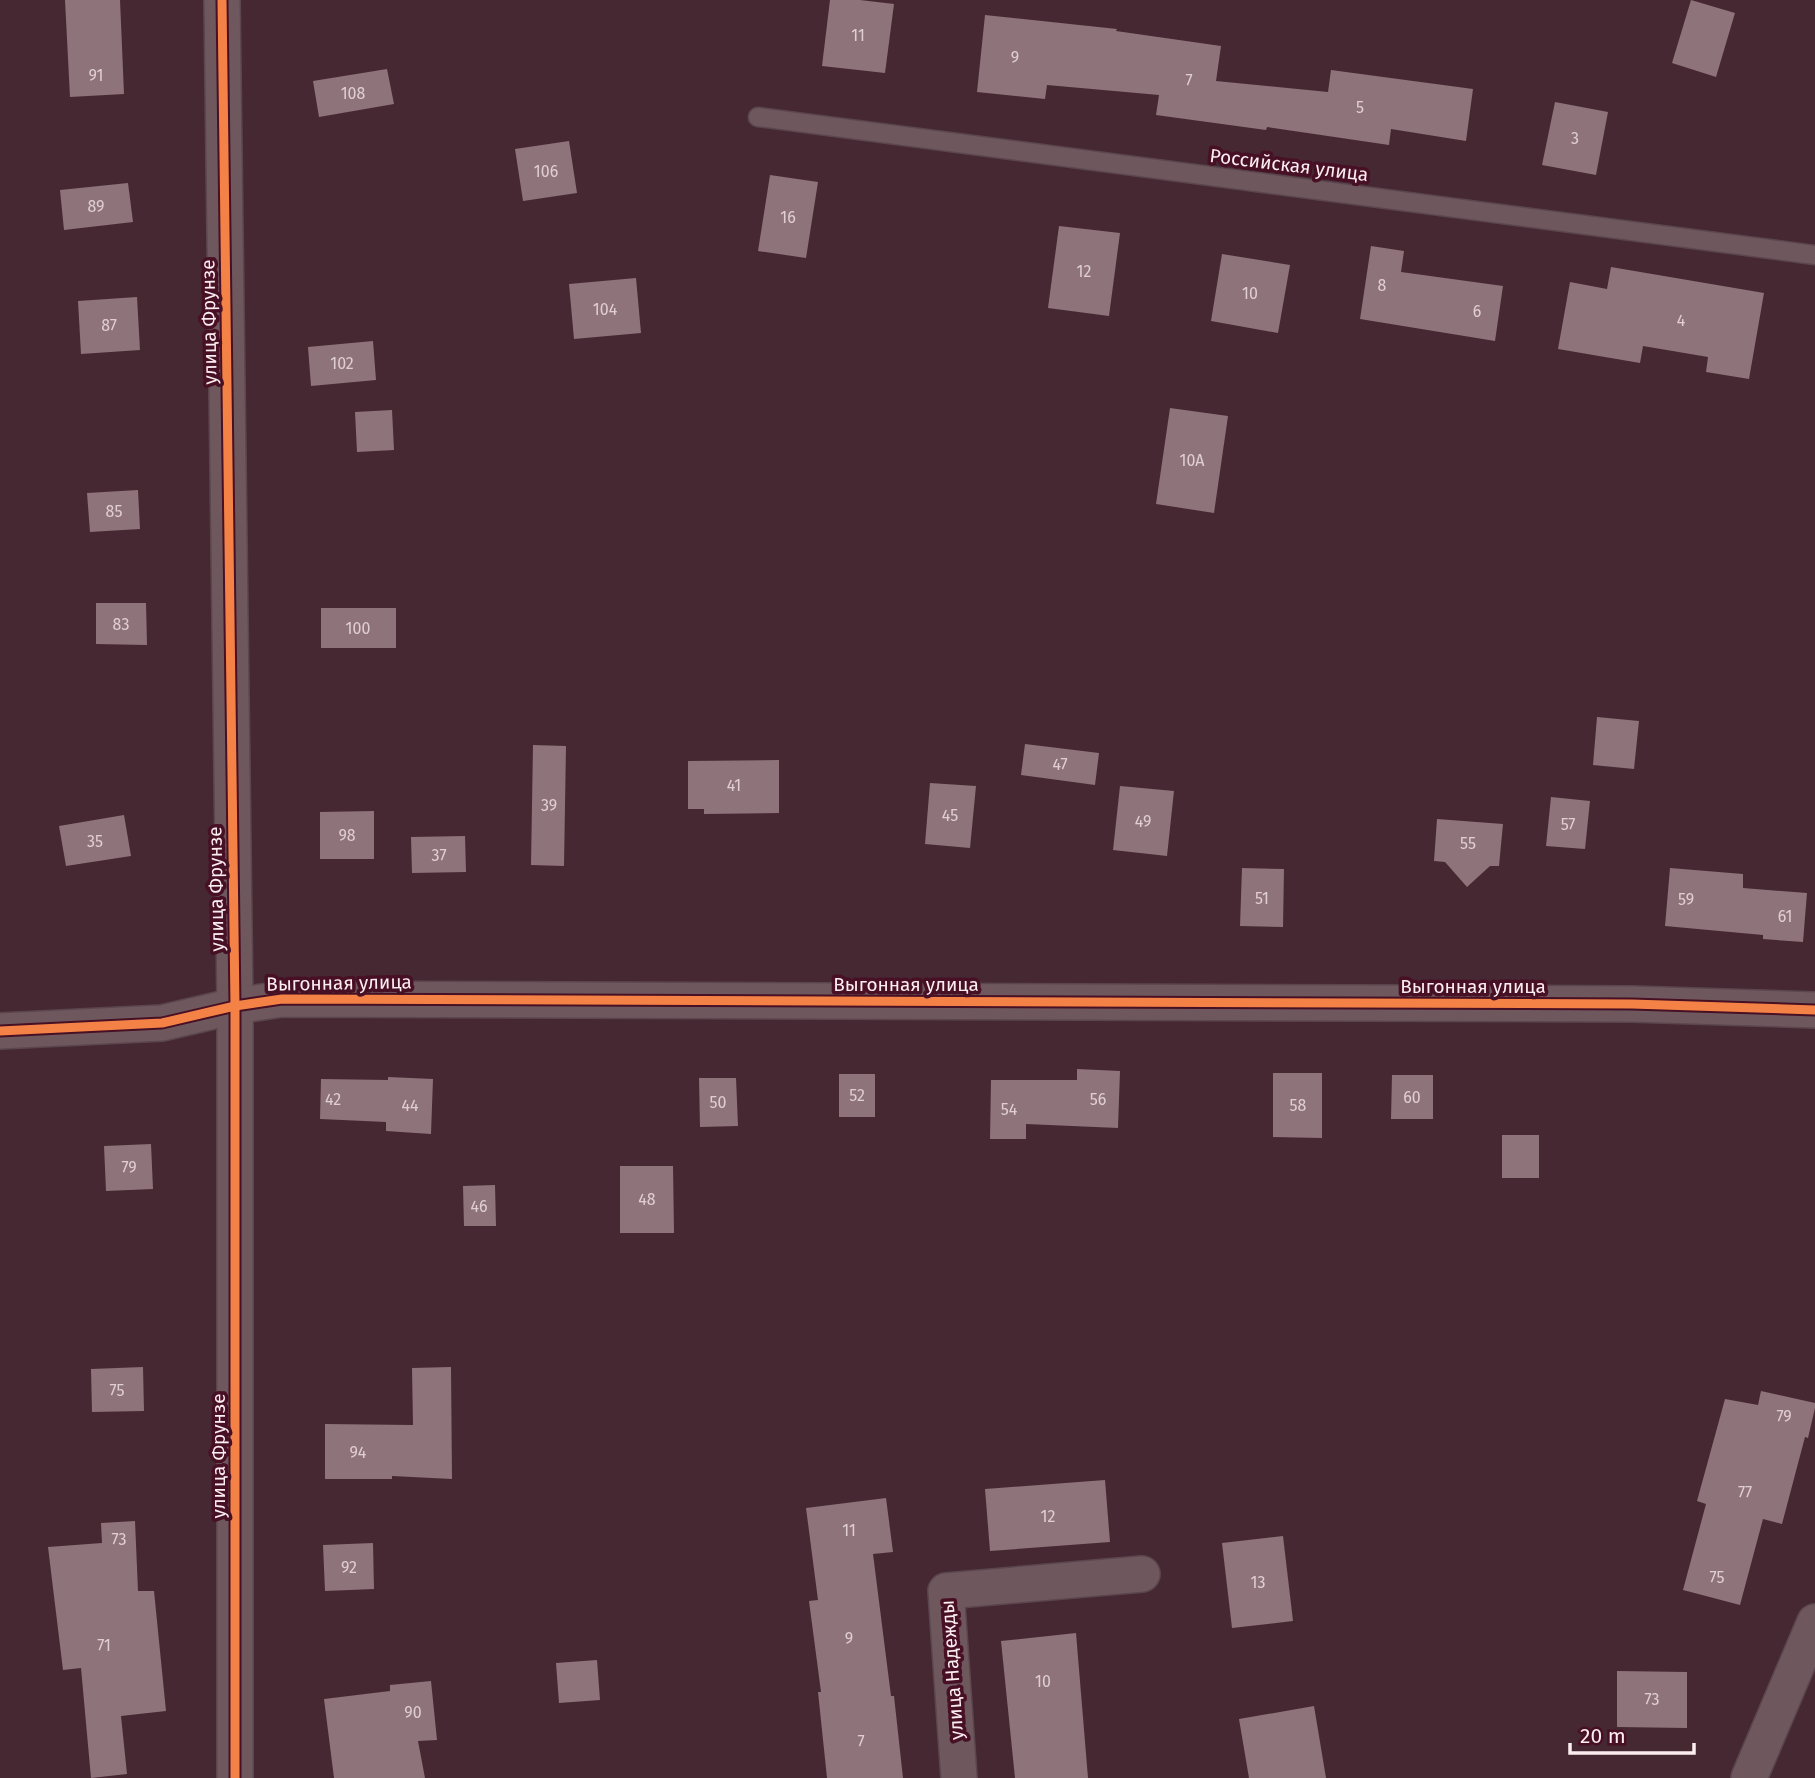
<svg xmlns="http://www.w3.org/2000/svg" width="1815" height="1778" viewBox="0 0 1815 1778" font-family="'Fira Sans',sans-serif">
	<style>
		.building { fill: #8e737b }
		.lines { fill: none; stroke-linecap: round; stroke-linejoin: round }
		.lane-casing { stroke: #5c464e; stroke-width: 21 }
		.street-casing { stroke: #5c464e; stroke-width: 38 }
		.lane { stroke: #6e585e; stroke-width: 18 }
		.street { stroke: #6e585e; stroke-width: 35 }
		.cycleway-casing { stroke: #471024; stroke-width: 13 }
		.cycleway { stroke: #f48246; stroke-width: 9 }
		.labels { text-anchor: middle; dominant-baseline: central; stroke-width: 7; stroke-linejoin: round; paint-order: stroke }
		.number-label { font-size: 16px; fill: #e0ced3 }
		.street-label { font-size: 19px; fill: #fcedf0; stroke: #471024 }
	</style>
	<rect width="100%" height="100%" fill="#462832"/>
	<g class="building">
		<path d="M 65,0 L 120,0 L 124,94 L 70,97 Z"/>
		<path d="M 830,0 L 860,0 L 894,4 L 885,73 L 822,66 Z"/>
		<path d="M 1691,0 L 1735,13 L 1716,77 L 1672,63 Z"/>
		<path d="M 985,15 L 1117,29 L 1116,31 L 1221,46 L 1216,81 L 1328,92 L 1331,70 L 1473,89 L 1466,141 L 1391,129 L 1389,145 L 1267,127 L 1266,130 L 1156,115 L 1159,95 L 1047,85 L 1045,99 L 977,92 Z"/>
		<path d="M 387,69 L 394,104 L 319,117 L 313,81 Z"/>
		<path d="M 1555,102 L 1608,112 L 1596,175 L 1542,165 Z"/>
		<path d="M 569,141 L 577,193 L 523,201 L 515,149 Z"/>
		<path d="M 770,175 L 818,182 L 806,258 L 758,251 Z"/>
		<path d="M 128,183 L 133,222 L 64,230 L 60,190 Z"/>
		<path d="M 1059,226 L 1120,233 L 1109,316 L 1048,308 Z"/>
		<path d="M 1371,246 L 1404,251 L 1401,272 L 1503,286 L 1495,341 L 1360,319 Z"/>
		<path d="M 1222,254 L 1290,265 L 1278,333 L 1211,321 Z"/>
		<path d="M 1611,267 L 1764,293 L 1749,379 L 1706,372 L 1708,357 L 1643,346 L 1640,363 L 1558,349 L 1570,282 L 1607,289 Z"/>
		<path d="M 636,278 L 641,333 L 574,339 L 569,284 Z"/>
		<path d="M 137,297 L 140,350 L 81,354 L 78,301 Z"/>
		<path d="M 373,341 L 376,380 L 311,386 L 308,347 Z"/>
		<path d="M 1170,408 L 1228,416 L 1214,513 L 1156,504 Z"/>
		<path d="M 392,410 L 394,450 L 357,452 L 355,412 Z"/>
		<path d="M 138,490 L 140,529 L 90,532 L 87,493 Z"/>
		<path d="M 96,603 L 146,603 L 147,645 L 96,644 Z"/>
		<rect x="321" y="608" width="75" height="40"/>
		<path d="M 1597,717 L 1639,721 L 1634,769 L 1593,765 Z"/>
		<path d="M 1025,744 L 1099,753 L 1095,785 L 1021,775 Z"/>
		<path d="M 533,745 L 566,746 L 564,866 L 531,865 Z"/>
		<path d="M 779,760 L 779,813 L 704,814 L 704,809 L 688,809 L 688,761 Z"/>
		<path d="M 930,783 L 976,786 L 970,848 L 925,844 Z"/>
		<path d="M 1120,786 L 1174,791 L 1167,856 L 1113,850 Z"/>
		<path d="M 1551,797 L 1590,801 L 1585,849 L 1546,846 Z"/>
		<path d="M 374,811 L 374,859 L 320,859 L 320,812 Z"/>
		<path d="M 124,815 L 131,856 L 66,866 L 59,826 Z"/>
		<path d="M 1437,819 L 1503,824 L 1499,866 L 1490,866 L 1467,887 L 1445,862 L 1434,861 Z"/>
		<path d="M 465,836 L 466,872 L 412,873 L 411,837 Z"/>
		<path d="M 1242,868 L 1284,869 L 1283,927 L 1240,926 Z"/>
		<path d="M 1670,868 L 1743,874 L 1743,888 L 1807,893 L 1803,942 L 1763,939 L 1763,935 L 1665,926 Z"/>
		<path d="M 1077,1069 L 1120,1071 L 1118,1128 L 1026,1124 L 1026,1139 L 990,1139 L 991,1080 L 1077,1080 Z"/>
		<path d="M 1273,1073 L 1322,1073 L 1322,1138 L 1273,1137 Z"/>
		<rect x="839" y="1074" width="36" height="43"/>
		<path d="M 1392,1075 L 1433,1075 L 1433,1119 L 1391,1119 Z"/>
		<path d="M 388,1077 L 433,1079 L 431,1134 L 386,1131 L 386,1122 L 320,1119 L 321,1079 L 388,1080 Z"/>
		<path d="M 699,1078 L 736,1078 L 738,1126 L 700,1127 Z"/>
		<rect x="1502" y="1135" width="37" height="43"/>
		<path d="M 151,1144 L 153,1189 L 106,1191 L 104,1146 Z"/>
		<path d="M 620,1166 L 673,1166 L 674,1233 L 620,1233 Z"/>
		<path d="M 495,1185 L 496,1226 L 464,1226 L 463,1186 Z"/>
		<path d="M 143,1367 L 144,1411 L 92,1412 L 91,1369 Z"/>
		<path d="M 451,1367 L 452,1479 L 392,1476 L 392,1479 L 325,1479 L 325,1424 L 413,1425 L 412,1368 Z"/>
		<path d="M 1761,1391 L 1815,1403 L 1815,1408 L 1808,1438 L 1805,1437 L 1782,1524 L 1763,1519 L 1740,1605 L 1683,1590 L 1706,1504 L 1697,1501 L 1725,1399 L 1758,1405 Z"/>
		<path d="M 1105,1480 L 1110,1542 L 990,1551 L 985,1489 Z"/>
		<path d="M 886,1498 L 893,1552 L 873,1554 L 891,1696 L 894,1696 L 903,1778 L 827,1778 L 818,1692 L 821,1692 L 809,1601 L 818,1600 L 806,1508 Z"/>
		<path d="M 135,1521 L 138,1591 L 154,1591 L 166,1711 L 121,1716 L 127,1774 L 91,1778 L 81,1668 L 63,1670 L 48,1547 L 102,1543 L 101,1523 Z"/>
		<path d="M 1283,1536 L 1293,1621 L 1232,1628 L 1222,1543 Z"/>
		<path d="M 373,1543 L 374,1589 L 325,1591 L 323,1545 Z"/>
		<path d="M 1076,1633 L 1088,1778 L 1015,1778 L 1001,1641 Z"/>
		<path d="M 597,1660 L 600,1700 L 559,1703 L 556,1663 Z"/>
		<path d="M 1617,1671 L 1687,1672 L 1687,1728 L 1617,1727 Z"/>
		<path d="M 431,1681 L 437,1740 L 418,1741 L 425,1778 L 334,1778 L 324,1699 L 390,1691 L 390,1685 Z"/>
		<path d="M 1314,1706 L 1326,1778 L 1249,1778 L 1239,1719 Z"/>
	</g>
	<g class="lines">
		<defs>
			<path id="lane" d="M 758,117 L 1815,255"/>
			<g id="street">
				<path d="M 222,0 L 235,1006 L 235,1778"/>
				<path d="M 0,1031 L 162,1023 L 235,1006 L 282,999 L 1632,1004 L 1815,1010"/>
				<path d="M 959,1778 L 946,1591 L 1142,1574"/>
				<path d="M 1749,1778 L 1815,1622"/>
			</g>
		</defs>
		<use href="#lane" class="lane-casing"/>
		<use href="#street" class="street-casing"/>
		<use href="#lane" class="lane"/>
		<use href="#street" class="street"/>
		<defs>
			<g id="cycleway">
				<path d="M 222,0 L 235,1006 L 235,1778"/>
				<path d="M 0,1031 L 162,1023 L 235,1006 L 282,999 L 1632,1004 L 1815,1010"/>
			</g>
		</defs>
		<use href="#cycleway" class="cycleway-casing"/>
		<use href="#cycleway" class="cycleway"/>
	</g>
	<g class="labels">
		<g class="number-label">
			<text x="858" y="35">11</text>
			<text x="1015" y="57">9</text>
			<text x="96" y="75">91</text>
			<text x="1189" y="80">7</text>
			<text x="353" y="93">108</text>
			<text x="1360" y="107">5</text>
			<text x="1575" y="138">3</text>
			<text x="546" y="171">106</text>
			<text x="96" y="206">89</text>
			<text x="788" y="217">16</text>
			<text x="1084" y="271">12</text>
			<text x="1382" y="285">8</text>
			<text x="1250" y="293">10</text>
			<text x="605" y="309">104</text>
			<text x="1477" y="311">6</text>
			<text x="1681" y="320">4</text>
			<text x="109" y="325">87</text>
			<text x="342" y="363">102</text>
			<text x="1192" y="460">10А</text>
			<text x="114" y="511">85</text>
			<text x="121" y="624">83</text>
			<text x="358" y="628">100</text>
			<text x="1060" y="764">47</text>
			<text x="734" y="785">41</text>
			<text x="549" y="805">39</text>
			<text x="950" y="815">45</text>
			<text x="1143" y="821">49</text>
			<text x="1568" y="824">57</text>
			<text x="347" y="835">98</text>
			<text x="95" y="841">35</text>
			<text x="1468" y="843">55</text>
			<text x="439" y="855">37</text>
			<text x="1262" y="898">51</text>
			<text x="1686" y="899">59</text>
			<text x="1785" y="916">61</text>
			<text x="857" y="1095">52</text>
			<text x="1412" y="1097">60</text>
			<text x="333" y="1099">42</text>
			<text x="1098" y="1099">56</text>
			<text x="718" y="1102">50</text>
			<text x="410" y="1105">44</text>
			<text x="1298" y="1105">58</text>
			<text x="1009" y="1109">54</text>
			<text x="129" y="1167">79</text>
			<text x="647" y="1199">48</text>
			<text x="479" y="1206">46</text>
			<text x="117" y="1390">75</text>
			<text x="1784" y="1416">79</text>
			<text x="358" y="1452">94</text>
			<text x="1745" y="1492">77</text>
			<text x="1048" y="1516">12</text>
			<text x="849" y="1530">11</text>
			<text x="119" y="1539">73</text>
			<text x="349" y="1567">92</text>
			<text x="1717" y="1577">75</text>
			<text x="1258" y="1582">13</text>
			<text x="849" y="1638">9</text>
			<text x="104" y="1645">71</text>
			<text x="1043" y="1681">10</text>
			<text x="1652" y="1699">73</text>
			<text x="413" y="1712">90</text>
			<text x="861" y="1741">7</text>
		</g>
		<g class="street-label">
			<text transform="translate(1289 165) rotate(7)">Российская улица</text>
			<text transform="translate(209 322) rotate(-91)">улица Фрунзе</text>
			<text transform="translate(216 889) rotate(-91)">улица Фрунзе</text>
			<text transform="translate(339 983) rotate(-1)">Выгонная улица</text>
			<text x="906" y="984">Выгонная улица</text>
			<text x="1473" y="986">Выгонная улица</text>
			<text transform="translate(218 1456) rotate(-90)">улица Фрунзе</text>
			<text transform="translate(952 1670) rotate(-94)">улица Надежды</text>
		</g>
	</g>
	<path d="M1570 1743v10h124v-10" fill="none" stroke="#fcedf0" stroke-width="3.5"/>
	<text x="1580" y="1743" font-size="21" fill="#fcedf0" stroke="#471024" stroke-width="5" paint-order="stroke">20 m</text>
</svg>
